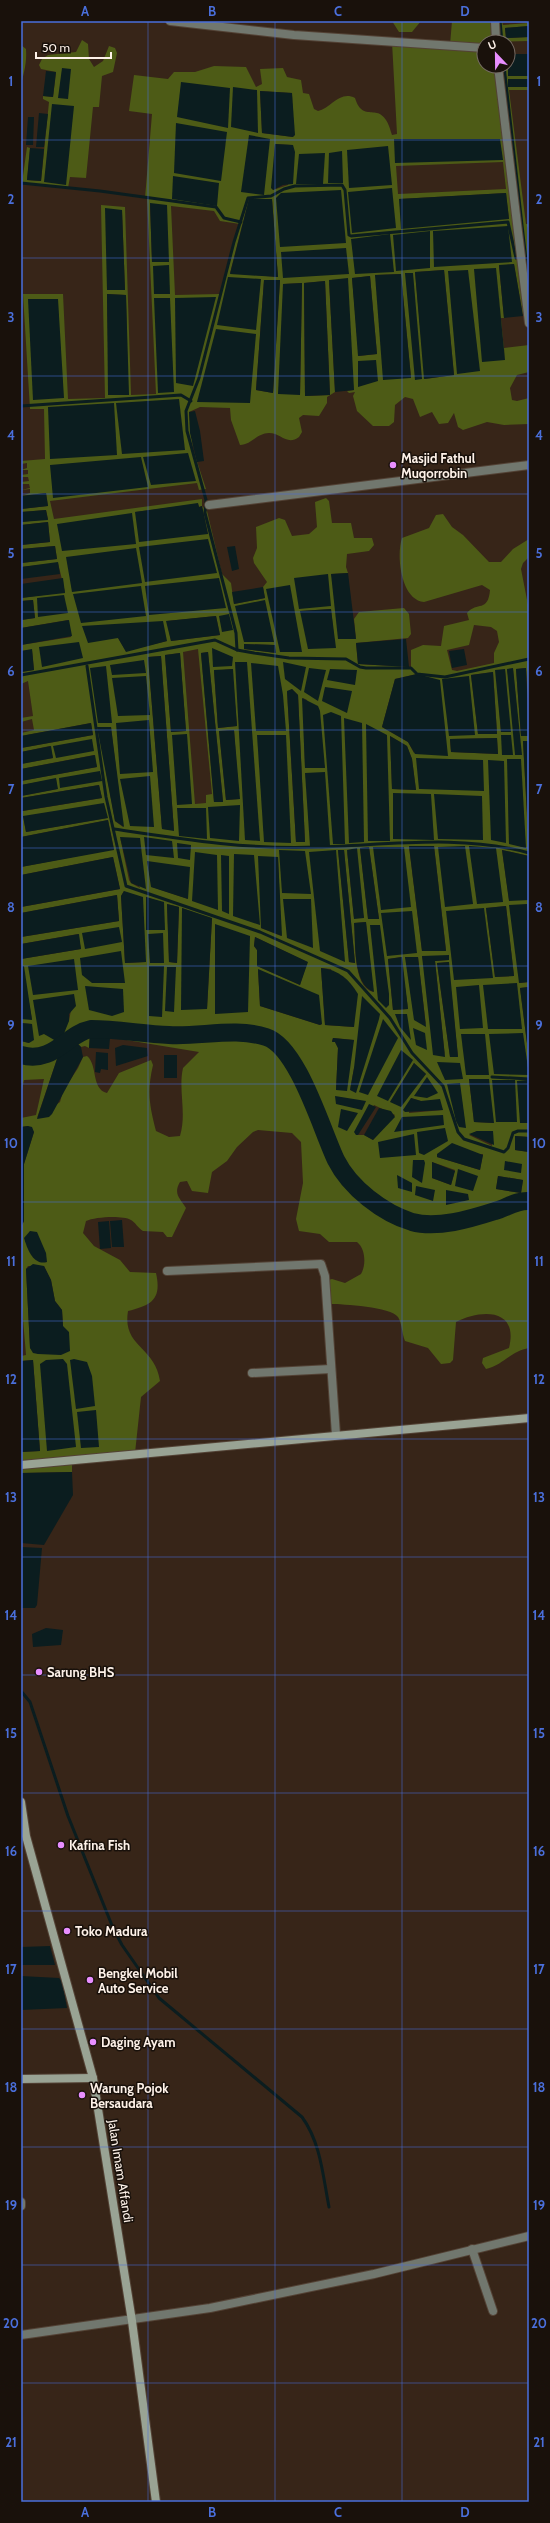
<svg xmlns="http://www.w3.org/2000/svg" width="550" height="2523" viewBox="0 0 550 2523" font-family="Cabin,sans-serif">
	<style>
		.green { fill: #4d5b16; fill-rule: evenodd }
		.water { fill: #0b1d1f }
		.lines { fill: none; stroke-linecap: round; stroke-linejoin: round }
		.stream { stroke: #0b1d1f; stroke-width: 3 }
		.river { stroke: #0b1d1f; stroke-width: 18 }
		.street-casing { stroke: #534235; stroke-width: 10 }
		.secondary-casing { stroke: #534235; stroke-width: 10 }
		.street { stroke: #71776e; stroke-width: 8 }
		.secondary { stroke: #99a394; stroke-width: 8 }
		.grid { fill: none; stroke: #4a6fdb; stroke-width: 1; stroke-opacity: 0.55 }
		.poi-dot { fill: #e88eff; stroke: #19110b; stroke-width: 1.5 }
		.labels { text-anchor: middle; dominant-baseline: central; stroke-width: 3; stroke-linejoin: round; paint-order: stroke }
		.poi-label { font-size: 13px; font-weight: bold; fill: #fef2e9; stroke: #19110b; text-anchor: start }
		.street-label { font-size: 13px; fill: #fef2e9; stroke: #19110b }
		.neatline { fill: none; stroke: #4a6fdb; stroke-width: 1.5 }
		.grid-label { font-size: 13px; text-anchor: middle; font-weight: bold; fill: #4a6fdb }
	</style>
	<rect width="100%" height="100%" fill="#372518"/>
	<g class="green">
		<path d="M 392,21 L 421,21 L 412,32 L 399,32 Z"/>
		<path d="M 452,21 L 502,21 L 503,25 L 529,23 L 529,26 L 505,28 L 506,38 L 529,37 L 529,41 L 484,42 L 484,66 L 508,66 L 509,76 L 529,76 L 529,79 L 508,79 L 508,87 L 529,87 L 529,90 L 509,90 L 526,224 L 529,224 L 527,228 L 529,281 L 526,281 L 528,316 L 523,316 L 514,264 L 499,266 L 504,318 L 501,318 L 496,268 L 505,360 L 504,348 L 529,345 L 529,372 L 517,375 L 510,388 L 512,400 L 517,401 L 529,398 L 529,424 L 504,425 L 487,422 L 463,430 L 458,427 L 454,413 L 448,423 L 439,424 L 432,412 L 420,417 L 413,399 L 405,397 L 395,405 L 394,422 L 389,426 L 373,426 L 357,411 L 353,396 L 355,392 L 349,393 L 347,391 L 354,390 L 329,280 L 335,392 L 327,397 L 327,403 L 319,416 L 303,415 L 299,418 L 302,432 L 299,437 C 287,446 281,433 269,433 C 257,433 251,445 240,445 L 231,420 L 230,408 L 200,407 L 189,412 L 193,449 L 206,489 L 199,490 L 197,483 L 50,501 L 54,519 L 202,499 L 202,506 L 207,511 L 222,574 L 231,583 L 234,604 L 265,598 L 263,587 L 267,582 L 254,563 L 253,558 L 257,548 L 256,527 L 279,518 L 285,520 L 292,536 L 309,534 L 317,527 L 315,502 L 326,498 L 329,501 L 332,523 L 351,523 L 354,538 L 372,538 L 374,545 L 369,551 L 347,554 L 346,567 L 348,573 L 331,574 L 356,639 L 354,619 L 359,612 L 404,608 L 409,614 L 411,634 L 408,638 L 356,643 L 358,664 L 411,667 L 411,650 L 423,645 L 441,646 L 444,626 L 469,620 L 467,613 C 477,601 488,613 490,590 L 482,585 L 424,602 C 401,600 396,556 402,538 L 429,528 L 436,515 L 443,514 L 452,527 L 463,535 L 489,562 L 501,562 L 513,549 L 529,539 L 529,557 L 523,563 L 521,569 L 529,610 L 529,714 L 526,668 L 516,669 L 521,736 L 529,736 L 529,741 L 523,741 L 529,856 L 502,850 L 509,900 L 529,900 L 529,925 L 527,904 L 520,983 L 529,982 L 529,987 L 520,988 L 529,1059 L 529,1087 L 528,1081 L 520,1122 L 529,1123 L 529,1137 L 515,1136 L 515,1150 L 529,1152 L 529,1348 C 511,1351 503,1365 486,1369 L 482,1363 L 483,1358 L 509,1348 C 519,1308 481,1309 456,1322 L 453,1360 L 450,1363 L 441,1364 L 428,1348 L 405,1341 C 402,1334 402,1323 398,1317 C 391,1307 343,1304 330,1304 L 325,1281 L 332,1279 L 345,1283 L 361,1274 C 366,1266 366,1249 357,1242 L 329,1242 L 320,1234 L 299,1231 L 296,1219 L 303,1183 L 301,1142 L 292,1133 L 258,1130 L 253,1132 L 237,1147 L 227,1161 L 212,1172 L 208,1193 L 192,1191 L 187,1181 L 180,1182 C 173,1194 180,1198 186,1208 L 172,1237 L 167,1237 L 163,1232 L 143,1231 C 138,1228 135,1222 131,1220 C 122,1215 95,1217 86,1221 L 83,1233 L 94,1246 L 120,1260 L 130,1272 L 156,1273 C 162,1300 151,1305 128,1311 C 122,1347 155,1346 160,1381 L 141,1397 L 135,1453 L 72,1460 L 72,1472 L 21,1473 L 21,1452 L 40,1451 L 33,1360 L 21,1361 L 21,1356 L 26,1355 L 21,1295 L 21,1227 L 24,1221 L 24,1164 L 34,1132 L 28,1126 L 21,1127 L 21,1118 L 36,1115 L 44,1079 L 24,1080 L 21,1095 L 21,1041 L 29,1043 L 32,1024 L 21,1023 L 21,1019 L 32,1019 L 21,959 L 81,949 L 78,934 L 21,944 L 21,937 L 119,921 L 117,895 L 21,913 L 21,907 L 120,889 L 113,857 L 21,875 L 21,867 L 114,849 L 108,820 L 21,837 L 21,804 L 23,811 L 102,798 L 99,785 L 21,798 L 21,796 L 57,789 L 56,779 L 21,785 L 21,781 L 97,767 L 94,755 L 21,769 L 21,764 L 53,758 L 50,746 L 21,752 L 21,748 L 93,735 L 91,723 L 21,736 L 21,733 L 34,730 L 32,719 L 21,722 L 21,718 L 33,716 L 28,681 L 21,684 L 21,672 L 34,670 L 32,650 L 21,651 L 21,645 L 71,637 L 68,620 L 21,628 L 21,620 L 35,618 L 33,600 L 21,601 L 21,598 L 65,592 L 58,563 L 21,567 L 21,563 L 57,559 L 55,546 L 21,549 L 21,545 L 50,542 L 48,522 L 21,525 L 21,522 L 48,519 L 46,510 L 21,512 L 21,509 L 48,506 L 46,493 L 21,496 L 30,493 L 30,489 L 21,490 L 30,488 L 29,484 L 21,484 L 21,482 L 29,481 L 28,477 L 21,477 L 21,475 L 28,474 L 28,470 L 21,470 L 27,468 L 27,463 L 21,464 L 21,461 L 45,459 L 44,409 L 30,409 L 23,294 L 63,294 L 68,399 L 105,398 L 101,205 L 125,207 L 131,395 L 156,394 L 147,198 L 145,198 L 152,114 L 129,111 L 134,75 L 168,79 L 174,72 L 195,72 L 214,66 L 246,67 L 256,87 L 262,84 L 260,69 L 283,68 L 287,77 L 301,80 L 303,93 L 309,94 L 314,109 L 318,111 C 331,108 340,90 355,98 C 364,127 382,95 392,135 L 397,134 L 392,42 L 450,45 ZM 260,91 L 292,93 L 293,137 L 262,133 ZM 275,144 L 292,145 L 288,185 L 273,190 ZM 503,162 L 506,189 L 398,194 L 396,166 ZM 506,193 L 509,219 L 399,199 ZM 249,199 L 272,199 L 278,277 L 230,273 ZM 150,203 L 169,262 L 152,262 ZM 171,206 L 214,211 L 220,221 L 240,224 L 220,294 L 175,295 ZM 122,210 L 125,290 L 107,290 ZM 444,270 L 454,375 L 425,379 L 415,272 ZM 401,274 L 411,377 L 411,378 L 375,275 ZM 370,276 L 377,354 L 359,356 L 352,278 ZM 264,280 L 280,281 L 273,393 L 256,390 ZM 325,281 L 330,395 L 305,396 L 304,283 ZM 302,283 L 300,395 L 283,284 ZM 107,294 L 126,295 L 128,395 L 109,395 ZM 198,504 L 199,507 L 202,506 L 208,534 L 135,512 ZM 331,609 L 335,648 L 300,611 ZM 216,616 L 220,635 L 171,641 L 167,621 ZM 474,625 L 491,627 L 497,631 L 499,642 L 494,653 L 494,663 L 457,671 L 452,670 L 447,650 L 469,645 ZM 118,638 L 167,641 L 126,651 ZM 244,644 L 274,645 L 276,653 L 244,649 ZM 198,649 L 212,794 L 206,795 L 206,803 L 195,804 L 183,652 ZM 208,652 L 223,801 L 222,802 L 214,802 L 201,653 ZM 180,653 L 186,731 L 171,732 L 165,655 ZM 161,656 L 174,830 L 162,829 L 148,657 ZM 232,669 L 237,726 L 218,728 L 214,671 ZM 507,669 L 513,669 L 521,755 ZM 496,670 L 505,670 L 510,732 L 501,732 ZM 493,672 L 497,733 L 478,734 L 471,675 ZM 417,674 L 414,753 L 408,742 L 382,727 L 395,679 ZM 292,689 L 298,695 L 305,842 L 296,842 L 287,692 ZM 303,698 L 307,700 L 325,768 L 305,768 ZM 98,727 L 111,727 L 123,827 L 115,821 ZM 234,730 L 239,799 L 226,800 L 219,731 ZM 390,736 L 407,746 L 412,759 L 416,790 L 392,789 ZM 497,738 L 498,754 L 451,752 L 450,739 ZM 508,759 L 526,848 L 509,843 ZM 23,816 L 107,818 L 26,832 ZM 120,837 L 140,888 L 131,883 L 129,880 ZM 434,846 L 446,950 L 422,951 L 409,847 ZM 369,847 L 379,919 L 368,918 L 360,848 ZM 338,850 L 344,850 L 355,963 L 349,962 ZM 347,850 L 364,918 L 354,918 ZM 278,857 L 281,936 L 261,928 ZM 147,861 L 188,899 L 152,887 ZM 124,891 L 146,962 L 125,963 L 121,896 ZM 146,897 L 164,903 L 164,930 L 146,929 ZM 167,904 L 179,907 L 177,963 L 169,962 ZM 506,906 L 514,976 L 495,977 L 486,908 ZM 182,908 L 212,919 L 207,1009 ZM 366,922 L 366,923 L 373,992 C 352,986 356,941 354,923 ZM 255,937 L 307,962 L 300,985 L 257,966 L 257,950 L 254,946 ZM 422,956 L 449,956 L 448,960 L 435,961 L 445,1057 ZM 401,957 L 408,1009 L 393,1010 L 388,959 ZM 405,957 L 418,957 L 426,1026 ZM 448,962 L 458,1056 L 450,1057 L 437,963 ZM 321,968 L 331,969 L 354,1027 L 325,1025 ZM 258,970 L 322,1024 L 320,1025 L 260,1006 ZM 74,994 L 69,1021 L 49,1035 L 44,1034 ZM 380,1014 L 350,1090 L 354,1068 ZM 90,1034 L 199,1052 L 183,1068 C 178,1090 187,1113 180,1136 L 169,1137 L 156,1131 C 149,1104 147,1091 153,1065 L 151,1060 L 119,1073 L 107,1093 C 91,1089 98,1065 87,1056 L 83,1057 L 78,1068 L 63,1091 L 60,1102 L 37,1118 L 58,1056 L 77,1043 L 81,1047 L 85,1046 L 89,1048 ZM 333,1038 L 354,1040 L 336,1090 L 338,1048 L 335,1042 L 332,1041 ZM 414,1063 L 426,1074 L 390,1102 ZM 469,1079 L 488,1079 L 493,1123 L 474,1122 ZM 411,1098 L 421,1101 L 436,1101 L 443,1110 L 409,1113 ZM 374,1105 L 395,1115 L 373,1140 L 364,1135 L 356,1135 ZM 477,1131 L 493,1131 L 492,1146 L 469,1135 ZM 483,1154 L 480,1170 L 437,1157 ZM 432,1162 L 455,1170 L 451,1185 L 432,1178 ZM 498,1176 L 523,1180 L 521,1193 L 496,1189 ZM 28,1266 L 44,1266 L 51,1280 L 55,1301 L 62,1310 L 63,1326 L 49,1354 L 38,1354 L 30,1348 L 26,1269 Z"/>
		<path d="M 82,40 L 88,44 L 89,59 L 94,67 L 103,61 L 109,46 L 115,48 L 117,53 L 113,72 L 102,76 L 99,107 L 93,107 L 86,178 L 70,177 L 68,188 L 22,183 L 27,147 L 30,148 L 27,180 L 41,181 L 49,102 L 43,99 L 43,96 L 53,97 L 56,72 L 41,69 L 39,65 L 42,59 L 48,55 L 76,52 Z"/>
		<path d="M 21,45 L 26,49 C 27,63 24,72 21,85 Z"/>
	</g>
	<g class="water">
		<path d="M 529,26 L 529,37 L 506,38 L 505,28 Z"/>
		<rect x="508" y="54" width="21" height="22"/>
		<path d="M 62,68 L 71,69 L 68,99 L 58,98 Z"/>
		<path d="M 46,71 L 56,72 L 53,97 L 43,96 Z"/>
		<rect x="508" y="79" width="21" height="8"/>
		<path d="M 181,82 L 230,88 L 228,128 L 177,117 Z"/>
		<path d="M 233,87 L 257,90 L 258,133 L 231,127 Z"/>
		<path d="M 260,91 L 292,93 L 295,135 L 293,137 L 262,133 Z"/>
		<path d="M 52,104 L 74,106 L 66,185 L 44,182 Z"/>
		<path d="M 39,113 L 48,114 L 44,147 L 36,147 Z"/>
		<path d="M 28,117 L 34,117 L 33,145 L 26,145 Z"/>
		<path d="M 176,123 L 227,132 L 221,181 L 174,173 Z"/>
		<path d="M 249,135 L 270,139 L 264,195 L 241,192 Z"/>
		<path d="M 394,139 L 500,139 L 503,160 L 395,163 Z"/>
		<path d="M 275,144 L 293,145 L 295,152 L 293,184 L 283,185 L 273,190 L 271,188 Z"/>
		<path d="M 388,146 L 392,185 L 349,188 L 347,150 Z"/>
		<path d="M 30,148 L 44,149 L 41,181 L 27,180 Z"/>
		<path d="M 342,151 L 343,183 L 328,183 L 329,153 Z"/>
		<path d="M 325,153 L 323,184 L 296,184 L 299,154 Z"/>
		<path d="M 173,176 L 219,183 L 217,206 L 172,199 Z"/>
		<path d="M 392,188 L 396,228 L 352,233 L 348,192 Z"/>
		<path d="M 341,190 L 346,243 L 280,247 L 276,198 L 281,193 Z"/>
		<path d="M 506,193 L 509,219 L 401,229 L 399,199 Z"/>
		<path d="M 249,199 L 272,199 L 278,277 L 230,274 Z"/>
		<path d="M 150,203 L 167,205 L 169,262 L 152,262 Z"/>
		<path d="M 105,208 L 122,210 L 125,290 L 107,290 Z"/>
		<path d="M 508,226 L 512,262 L 434,267 L 433,231 Z"/>
		<path d="M 430,231 L 430,268 L 396,271 L 393,235 Z"/>
		<path d="M 390,234 L 394,272 L 355,274 L 351,239 Z"/>
		<path d="M 346,248 L 349,274 L 283,278 L 281,252 Z"/>
		<path d="M 514,264 L 523,316 L 504,318 L 499,265 Z"/>
		<path d="M 169,265 L 170,294 L 154,294 L 153,266 Z"/>
		<path d="M 496,268 L 505,360 L 482,362 L 474,269 Z"/>
		<path d="M 444,270 L 454,375 L 424,379 L 415,272 Z"/>
		<path d="M 468,270 L 480,371 L 457,374 L 448,271 Z"/>
		<path d="M 405,273 L 413,273 L 422,379 L 415,380 Z"/>
		<path d="M 401,274 L 411,378 L 383,380 L 375,275 Z"/>
		<path d="M 370,276 L 377,354 L 358,356 L 352,278 Z"/>
		<path d="M 228,277 L 261,279 L 256,330 L 217,325 Z"/>
		<path d="M 348,278 L 354,390 L 335,392 L 329,280 Z"/>
		<path d="M 264,280 L 280,280 L 273,393 L 256,390 Z"/>
		<path d="M 325,281 L 330,395 L 305,396 L 304,283 Z"/>
		<path d="M 302,283 L 300,395 L 278,394 L 283,284 Z"/>
		<path d="M 107,294 L 126,295 L 129,395 L 108,395 Z"/>
		<path d="M 216,297 L 193,386 L 176,383 L 175,298 Z"/>
		<path d="M 154,298 L 170,298 L 174,392 L 158,393 Z"/>
		<path d="M 28,299 L 58,299 L 64,398 L 33,400 Z"/>
		<path d="M 216,329 L 256,334 L 250,403 L 197,402 Z"/>
		<path d="M 376,360 L 378,381 L 358,387 L 358,361 Z"/>
		<path d="M 179,399 L 185,450 L 122,454 L 116,403 Z"/>
		<path d="M 114,403 L 117,455 L 50,459 L 48,407 Z"/>
		<path d="M 195,411 L 200,431 L 204,461 L 197,462 L 190,433 L 189,412 Z"/>
		<path d="M 188,453 L 196,481 L 151,485 L 143,457 Z"/>
		<path d="M 141,457 L 148,487 L 53,498 L 50,465 Z"/>
		<path d="M 46,493 L 48,506 L 21,509 L 21,496 Z"/>
		<path d="M 198,503 L 199,507 L 202,506 L 208,534 L 139,542 L 135,512 Z"/>
		<path d="M 46,510 L 48,520 L 21,522 L 21,512 Z"/>
		<path d="M 132,513 L 136,544 L 62,551 L 57,524 Z"/>
		<path d="M 48,522 L 50,542 L 21,545 L 21,525 Z"/>
		<path d="M 208,539 L 217,573 L 145,582 L 139,547 Z"/>
		<path d="M 55,546 L 57,559 L 21,563 L 21,549 Z"/>
		<path d="M 235,546 L 239,569 L 232,571 L 227,547 Z"/>
		<path d="M 136,548 L 142,583 L 72,592 L 66,557 Z"/>
		<path d="M 58,562 L 60,574 L 21,579 L 21,567 Z"/>
		<path d="M 348,573 L 356,639 L 338,639 L 331,574 Z"/>
		<path d="M 328,574 L 331,606 L 299,609 L 294,578 Z"/>
		<path d="M 63,578 L 65,593 L 21,598 L 21,584 Z"/>
		<path d="M 219,578 L 226,608 L 149,615 L 145,586 Z"/>
		<path d="M 290,585 L 302,652 L 280,652 L 266,589 Z"/>
		<path d="M 141,586 L 146,616 L 81,623 L 73,594 Z"/>
		<path d="M 263,587 L 265,598 L 234,604 L 232,592 Z"/>
		<path d="M 64,595 L 68,613 L 38,617 L 37,598 Z"/>
		<path d="M 33,600 L 35,618 L 21,620 L 21,601 Z"/>
		<path d="M 265,600 L 274,642 L 244,642 L 235,606 Z"/>
		<path d="M 331,609 L 336,648 L 308,649 L 300,611 Z"/>
		<path d="M 229,614 L 233,630 L 222,632 L 219,616 Z"/>
		<path d="M 216,616 L 220,635 L 171,641 L 166,621 Z"/>
		<path d="M 69,620 L 72,636 L 21,645 L 21,628 Z"/>
		<path d="M 163,621 L 167,641 L 126,652 L 118,638 L 88,643 L 82,626 Z"/>
		<path d="M 406,639 L 409,667 L 358,664 L 356,643 Z"/>
		<path d="M 79,642 L 83,658 L 42,667 L 39,647 Z"/>
		<path d="M 244,644 L 275,645 L 276,653 L 244,649 Z"/>
		<path d="M 212,648 L 233,657 L 232,666 L 213,667 Z"/>
		<path d="M 32,649 L 34,670 L 21,672 L 21,651 Z"/>
		<path d="M 464,649 L 467,665 L 452,668 L 449,651 Z"/>
		<path d="M 208,652 L 223,802 L 214,802 L 201,653 Z"/>
		<path d="M 180,653 L 186,731 L 171,732 L 165,655 Z"/>
		<path d="M 161,656 L 174,831 L 162,829 L 148,657 Z"/>
		<path d="M 144,660 L 146,673 L 112,675 L 110,665 Z"/>
		<path d="M 235,662 L 247,662 L 260,841 L 245,840 Z"/>
		<path d="M 283,662 L 306,667 L 301,691 L 285,679 Z"/>
		<path d="M 251,663 L 278,666 L 283,695 L 286,731 L 256,731 Z"/>
		<path d="M 106,666 L 112,723 L 98,723 L 90,668 Z"/>
		<path d="M 309,668 L 326,670 L 318,701 L 304,692 Z"/>
		<path d="M 513,668 L 522,755 L 515,755 L 507,669 Z"/>
		<path d="M 526,668 L 529,736 L 521,736 L 516,669 Z"/>
		<path d="M 233,669 L 237,726 L 218,728 L 214,670 Z"/>
		<path d="M 330,669 L 357,670 L 355,685 L 327,680 Z"/>
		<path d="M 505,669 L 511,732 L 501,732 L 495,670 Z"/>
		<path d="M 493,672 L 497,734 L 478,734 L 471,675 Z"/>
		<path d="M 417,674 L 440,680 L 448,756 L 415,754 L 408,742 L 382,727 L 395,679 Z"/>
		<path d="M 146,676 L 150,715 L 118,716 L 112,678 Z"/>
		<path d="M 469,676 L 475,735 L 449,736 L 442,679 Z"/>
		<path d="M 325,687 L 352,691 L 347,713 L 322,701 Z"/>
		<path d="M 292,689 L 298,695 L 305,842 L 296,842 L 287,691 Z"/>
		<path d="M 302,698 L 318,706 L 320,711 L 325,768 L 305,768 Z"/>
		<path d="M 331,712 L 341,716 L 345,844 L 333,844 L 323,715 Z"/>
		<path d="M 344,718 L 362,723 L 364,842 L 349,843 Z"/>
		<path d="M 149,720 L 153,772 L 120,774 L 116,723 Z"/>
		<path d="M 91,723 L 93,735 L 21,748 L 21,736 Z"/>
		<path d="M 366,724 L 387,735 L 390,841 L 368,841 Z"/>
		<path d="M 97,727 L 111,727 L 124,827 L 115,821 Z"/>
		<path d="M 234,730 L 240,799 L 226,800 L 219,731 Z"/>
		<path d="M 187,734 L 192,804 L 177,805 L 172,735 Z"/>
		<path d="M 257,735 L 286,735 L 291,843 L 264,842 Z"/>
		<path d="M 501,735 L 511,735 L 513,755 L 502,755 Z"/>
		<path d="M 390,736 L 407,746 L 412,759 L 416,790 L 392,789 Z"/>
		<path d="M 497,738 L 498,754 L 451,752 L 450,739 Z"/>
		<path d="M 92,739 L 94,751 L 56,758 L 53,746 Z"/>
		<path d="M 523,741 L 529,741 L 529,848 Z"/>
		<path d="M 51,746 L 53,758 L 21,764 L 21,752 Z"/>
		<path d="M 95,755 L 97,767 L 21,781 L 21,769 Z"/>
		<path d="M 416,758 L 483,760 L 484,791 L 419,789 Z"/>
		<path d="M 507,759 L 521,759 L 526,848 L 509,844 Z"/>
		<path d="M 488,760 L 504,761 L 506,843 L 491,840 Z"/>
		<path d="M 100,771 L 102,781 L 60,788 L 59,778 Z"/>
		<path d="M 325,772 L 330,846 L 310,846 L 305,773 Z"/>
		<path d="M 150,776 L 154,827 L 130,826 L 120,779 Z"/>
		<path d="M 56,778 L 58,789 L 21,796 L 21,785 Z"/>
		<path d="M 99,785 L 102,798 L 22,811 L 21,798 Z"/>
		<path d="M 393,793 L 431,794 L 434,840 L 393,839 Z"/>
		<path d="M 434,794 L 482,796 L 483,840 L 438,839 Z"/>
		<path d="M 104,803 L 108,818 L 26,832 L 23,816 Z"/>
		<path d="M 240,805 L 239,841 L 210,838 L 208,807 Z"/>
		<path d="M 177,808 L 206,808 L 207,839 L 179,836 Z"/>
		<path d="M 108,820 L 114,850 L 21,867 L 21,837 Z"/>
		<path d="M 120,837 L 140,838 L 146,889 L 131,883 Z"/>
		<path d="M 144,837 L 172,841 L 174,858 L 146,855 Z"/>
		<path d="M 177,843 L 191,845 L 190,860 L 178,858 Z"/>
		<path d="M 409,846 L 434,846 L 446,951 L 422,951 Z"/>
		<path d="M 465,846 L 473,904 L 445,907 L 438,847 Z"/>
		<path d="M 469,846 L 496,848 L 503,902 L 477,904 Z"/>
		<path d="M 369,847 L 379,919 L 368,919 L 360,848 Z"/>
		<path d="M 373,847 L 404,847 L 411,907 L 381,910 Z"/>
		<path d="M 357,848 L 364,918 L 354,919 L 347,850 Z"/>
		<path d="M 279,850 L 305,851 L 311,894 L 282,893 Z"/>
		<path d="M 336,850 L 345,962 L 320,951 L 309,852 Z"/>
		<path d="M 338,850 L 344,850 L 355,963 L 349,962 Z"/>
		<path d="M 502,850 L 529,856 L 529,900 L 509,901 Z"/>
		<path d="M 195,852 L 217,855 L 218,910 L 192,901 Z"/>
		<path d="M 234,854 L 254,855 L 260,925 L 233,916 Z"/>
		<path d="M 221,855 L 229,856 L 229,914 L 222,911 Z"/>
		<path d="M 258,856 L 278,857 L 282,936 L 261,928 Z"/>
		<path d="M 113,857 L 120,889 L 21,907 L 21,875 Z"/>
		<path d="M 147,861 L 190,867 L 188,899 L 151,887 Z"/>
		<path d="M 124,891 L 143,897 L 146,962 L 125,963 L 121,896 Z"/>
		<path d="M 117,895 L 119,921 L 21,937 L 21,913 Z"/>
		<path d="M 146,897 L 164,902 L 165,930 L 146,930 Z"/>
		<path d="M 283,899 L 311,899 L 313,948 L 287,938 Z"/>
		<path d="M 167,904 L 179,907 L 177,963 L 169,962 Z"/>
		<path d="M 527,904 L 529,982 L 519,983 L 509,905 Z"/>
		<path d="M 506,906 L 514,976 L 495,977 L 486,908 Z"/>
		<path d="M 182,908 L 212,918 L 207,1009 L 181,1010 Z"/>
		<path d="M 484,908 L 493,978 L 454,980 L 446,911 Z"/>
		<path d="M 412,911 L 417,953 L 387,956 L 381,913 Z"/>
		<path d="M 366,922 L 374,992 C 352,985 356,942 354,923 Z"/>
		<path d="M 215,924 L 250,936 L 248,1012 L 215,1014 Z"/>
		<path d="M 370,925 L 380,925 L 389,994 L 389,1005 L 386,1008 L 378,1000 Z"/>
		<path d="M 119,927 L 122,942 L 85,949 L 82,933 Z"/>
		<path d="M 163,933 L 164,963 L 150,963 L 148,934 Z"/>
		<path d="M 79,934 L 81,949 L 21,959 L 21,944 Z"/>
		<path d="M 255,937 L 308,962 L 300,985 L 257,966 L 257,950 L 254,946 Z"/>
		<path d="M 121,951 L 125,983 L 92,983 L 82,975 L 80,958 Z"/>
		<path d="M 449,955 L 449,960 L 435,961 L 445,1057 L 433,1055 L 422,956 Z"/>
		<path d="M 402,957 L 408,1009 L 393,1010 L 388,959 Z"/>
		<path d="M 405,957 L 418,957 L 426,1027 L 414,1020 Z"/>
		<path d="M 74,959 L 78,990 L 33,995 L 28,966 Z"/>
		<path d="M 449,962 L 458,1057 L 450,1057 L 437,963 Z"/>
		<path d="M 21,966 L 24,966 L 32,1020 L 21,1019 Z"/>
		<path d="M 149,966 L 164,966 L 162,1017 L 149,1016 Z"/>
		<path d="M 167,967 L 176,967 L 174,1012 L 165,1011 Z"/>
		<path d="M 321,968 C 339,970 349,979 358,994 L 354,1027 L 325,1025 Z"/>
		<path d="M 258,969 L 319,995 L 322,1024 L 320,1025 L 260,1006 Z"/>
		<path d="M 517,983 L 522,1029 L 488,1029 L 483,985 Z"/>
		<path d="M 479,985 L 483,1028 L 460,1029 L 456,987 Z"/>
		<path d="M 85,986 L 123,989 L 124,1012 L 112,1016 L 89,1010 Z"/>
		<path d="M 529,987 L 529,1059 L 520,988 Z"/>
		<path d="M 74,994 L 76,1006 L 69,1014 L 69,1021 L 61,1041 L 56,1041 L 44,1034 L 39,1036 L 33,1000 Z"/>
		<path d="M 362,996 L 380,1014 L 379,1019 L 356,1093 L 350,1090 L 354,1068 Z"/>
		<path d="M 395,1014 L 407,1014 L 411,1040 L 400,1027 Z"/>
		<path d="M 383,1019 L 398,1038 L 368,1095 L 359,1092 Z"/>
		<path d="M 21,1023 L 32,1024 L 34,1040 L 29,1043 L 21,1041 Z"/>
		<path d="M 413,1028 L 425,1033 L 427,1050 L 416,1045 Z"/>
		<path d="M 523,1033 L 529,1075 L 494,1074 L 489,1034 Z"/>
		<path d="M 90,1034 L 110,1038 L 109,1049 L 89,1048 Z"/>
		<path d="M 461,1034 L 485,1034 L 489,1075 L 466,1075 Z"/>
		<path d="M 333,1038 L 354,1040 L 347,1091 L 336,1090 L 338,1048 L 335,1042 L 332,1042 Z"/>
		<path d="M 77,1043 L 81,1047 L 83,1057 L 52,1114 L 49,1117 L 37,1119 L 58,1056 L 64,1049 Z"/>
		<path d="M 123,1045 L 147,1048 L 148,1056 L 116,1066 L 115,1048 Z"/>
		<path d="M 401,1050 L 413,1060 L 388,1101 L 377,1096 Z"/>
		<path d="M 96,1052 L 108,1053 L 108,1070 L 101,1069 L 100,1073 L 95,1072 Z"/>
		<rect x="164" y="1055" width="13" height="23"/>
		<path d="M 437,1062 L 460,1063 L 463,1079 L 445,1080 Z"/>
		<path d="M 414,1063 L 426,1074 L 401,1107 L 390,1102 Z"/>
		<path d="M 427,1077 L 438,1093 L 427,1098 L 414,1096 Z"/>
		<path d="M 469,1079 L 489,1079 L 494,1123 L 474,1122 Z"/>
		<path d="M 492,1080 L 515,1080 L 517,1122 L 496,1122 Z"/>
		<path d="M 528,1080 L 529,1123 L 520,1123 L 517,1081 Z"/>
		<path d="M 460,1083 L 466,1128 L 459,1127 L 456,1121 L 447,1084 Z"/>
		<path d="M 335,1096 L 366,1101 L 362,1110 L 336,1104 Z"/>
		<path d="M 411,1098 L 421,1101 L 440,1099 L 443,1110 L 405,1112 L 403,1110 Z"/>
		<path d="M 369,1104 L 376,1107 L 358,1135 L 356,1135 L 354,1132 Z"/>
		<path d="M 379,1108 L 391,1111 L 395,1117 L 373,1140 L 364,1135 Z"/>
		<path d="M 341,1109 L 358,1113 L 347,1131 L 338,1127 Z"/>
		<path d="M 443,1115 L 444,1125 L 394,1132 L 402,1117 Z"/>
		<path d="M 28,1126 L 32,1127 L 34,1132 L 24,1164 L 24,1221 L 21,1227 L 21,1127 Z"/>
		<path d="M 445,1128 L 448,1141 L 424,1155 L 419,1153 L 417,1132 Z"/>
		<path d="M 477,1131 L 493,1131 L 494,1145 L 469,1134 Z"/>
		<path d="M 414,1134 L 416,1155 L 380,1158 L 378,1142 Z"/>
		<path d="M 515,1136 L 529,1137 L 529,1152 L 515,1150 Z"/>
		<path d="M 452,1143 L 483,1155 L 480,1170 L 437,1157 L 437,1154 Z"/>
		<path d="M 413,1160 L 424,1160 L 425,1163 L 422,1183 L 412,1177 Z"/>
		<path d="M 505,1161 L 522,1164 L 521,1173 L 504,1170 Z"/>
		<path d="M 432,1162 L 455,1171 L 451,1185 L 432,1178 Z"/>
		<path d="M 458,1169 L 478,1176 L 473,1191 L 455,1186 Z"/>
		<path d="M 397,1175 L 412,1183 L 412,1192 L 398,1188 Z"/>
		<path d="M 498,1176 L 523,1180 L 521,1193 L 496,1189 Z"/>
		<path d="M 416,1186 L 435,1190 L 433,1201 L 415,1195 Z"/>
		<path d="M 446,1190 L 468,1194 L 469,1200 L 446,1205 Z"/>
		<path d="M 122,1220 L 124,1247 L 112,1247 L 110,1221 Z"/>
		<path d="M 109,1221 L 111,1248 L 100,1249 L 98,1222 Z"/>
		<path d="M 30,1231 L 37,1232 L 46,1253 L 47,1262 C 33,1266 27,1248 24,1238 Z"/>
		<path d="M 33,1264 L 44,1266 L 51,1280 L 55,1301 L 62,1310 L 63,1326 L 69,1332 L 70,1351 L 61,1355 L 38,1354 L 33,1353 L 30,1348 L 26,1269 Z"/>
		<path d="M 63,1359 L 67,1364 L 76,1447 L 47,1451 L 40,1364 L 46,1360 Z"/>
		<path d="M 74,1359 L 87,1362 L 92,1376 L 95,1406 L 76,1409 L 70,1360 Z"/>
		<path d="M 33,1360 L 40,1451 L 21,1452 L 21,1361 Z"/>
		<path d="M 96,1410 L 99,1447 L 81,1448 L 77,1412 Z"/>
		<path d="M 72,1472 L 73,1495 L 44,1545 L 21,1543 L 21,1473 Z"/>
		<path d="M 21,1547 L 42,1548 L 37,1605 L 35,1608 L 21,1608 Z"/>
		<path d="M 46,1628 L 63,1630 L 61,1645 L 33,1647 L 32,1634 Z"/>
		<path d="M 50,1946 L 55,1965 L 21,1965 L 21,1947 Z"/>
		<path d="M 21,1976 L 59,1978 L 62,1981 L 67,2008 L 21,2010 Z"/>
	</g>
	<g class="lines">
		<g class="stream">
			<path d="M 500,21 L 502,42"/>
			<path d="M 504,66 L 528,278"/>
			<path d="M 21,183 L 100,191 L 216,207 L 224,218 L 241,222"/>
			<path d="M 528,282 L 529,289"/>
			<path d="M 21,406 L 181,395 L 191,401"/>
			<path d="M 237,650 L 236,633 L 205,513 L 206,500 L 187,431 L 186,411 L 199,378 L 234,242 L 248,198 L 271,196 L 284,189 L 295,186 L 342,185 L 345,190 L 349,235 L 351,236 L 508,222 L 516,258"/>
			<path d="M 87,666 L 106,797 L 126,886 L 260,932 L 348,971 L 390,1018 L 412,1053 L 443,1086 L 458,1132 L 464,1139 L 504,1152 L 508,1148 L 513,1133 L 518,1131 L 529,1131"/>
			<path d="M 21,675 L 215,640 L 237,650 L 254,653 L 289,658 L 346,659 L 360,667 L 366,668 L 411,668 L 417,674 L 445,677 L 529,659"/>
			<path d="M 114,829 C 181,839 250,850 318,847 C 388,845 461,834 529,853"/>
			<path d="M 492,1077 L 529,1079"/>
			<path d="M 21,1691 L 30,1702 L 68,1816 L 113,1928 L 122,1945 L 159,1998 L 302,2117 C 321,2143 323,2177 329,2207"/>
		</g>
		<path class="river" d="M 21,1055 C 54,1064 66,1034 91,1029 C 117,1029 143,1034 169,1035 C 201,1037 235,1027 266,1037 C 298,1047 322,1131 336,1160 C 350,1188 383,1213 412,1222 C 437,1229 470,1219 495,1211 C 506,1208 517,1200 529,1201"/>
		<defs>
			<g id="street">
				<path d="M 170,21 L 294,35 L 484,48"/>
				<path d="M 495,21 L 496,42"/>
				<path d="M 498,66 L 529,323"/>
				<path d="M 209,505 L 529,465"/>
				<path d="M 167,1271 L 321,1264 L 325,1276 L 336,1435"/>
				<path d="M 252,1373 L 331,1369"/>
				<path d="M 21,2202 L 21,2206"/>
				<path d="M 472,2249 L 493,2311"/>
				<path d="M 21,2335 L 210,2308 L 374,2274 L 529,2236"/>
			</g>
			<g id="secondary">
				<path d="M 21,1465 L 529,1418"/>
				<path d="M 21,1802 L 26,1836 L 93,2078 L 132,2321 L 156,2502"/>
				<path d="M 21,2079 L 93,2078"/>
			</g>
		</defs>
		<use href="#street" class="street-casing"/>
		<use href="#secondary" class="secondary-casing"/>
		<use href="#street" class="street"/>
		<use href="#secondary" class="secondary"/>
	</g>
	<path class="grid" d="M 148,21 L 148,2502M 275,21 L 275,2502M 402,21 L 402,2502M 21,140 L 529,140M 21,258 L 529,258M 21,376 L 529,376M 21,494 L 529,494M 21,612 L 529,612M 21,730 L 529,730M 21,848 L 529,848M 21,966 L 529,966M 21,1084 L 529,1084M 21,1202 L 529,1202M 21,1321 L 529,1321M 21,1439 L 529,1439M 21,1557 L 529,1557M 21,1675 L 529,1675M 21,1793 L 529,1793M 21,1911 L 529,1911M 21,2029 L 529,2029M 21,2147 L 529,2147M 21,2265 L 529,2265M 21,2383 L 529,2383"/>
	<g class="poi-dot">
		<circle cx="393" cy="465" r="4"/>
		<circle cx="39" cy="1672" r="4"/>
		<circle cx="61" cy="1845" r="4"/>
		<circle cx="67" cy="1931" r="4"/>
		<circle cx="90" cy="1980" r="4"/>
		<circle cx="93" cy="2042" r="4"/>
		<circle cx="82" cy="2095" r="4"/>
	</g>
	<g class="labels">
		<g class="poi-label">
			<text x="401" y="458">Masjid Fathul<tspan x="401" dy="15">Muqorrobin</tspan></text>
			<text x="47" y="1672">Sarung BHS</text>
			<text x="69" y="1845">Kafina Fish</text>
			<text x="75" y="1931">Toko Madura</text>
			<text x="98" y="1973">Bengkel Mobil<tspan x="98" dy="15">Auto Service</tspan></text>
			<text x="101" y="2042">Daging Ayam</text>
			<text x="90" y="2088">Warung Pojok<tspan x="90" dy="15">Bersaudara</tspan></text>
		</g>
		<g class="street-label">
			<text transform="translate(121 2171) rotate(81)">Jalan Imam Affandi</text>
		</g>
	</g>
	<rect width="550" height="2523" fill="none" stroke="#19110b" stroke-width="44"/>
	<g transform="translate(496 54) rotate(338)"><circle r="19" fill="#19110b" stroke="#756b64"/>
	<path d="M0-3L7 15L0 10L-7 15Z" fill="#e88eff"/>
	<text y="-6" font-size="11" font-weight="bold" text-anchor="middle" fill="#fef2e9">U</text>
	</g>
	<path d="M36 52v6h75v-6" fill="none" stroke="#fef2e9" stroke-width="2"/>
	<text x="42" y="52" font-size="12" fill="#fef2e9" stroke="#19110b" stroke-width="3" paint-order="stroke">50 m</text>
	<rect x="22" y="22" width="506" height="2479" class="neatline"/>
	<g class="grid-label">
		<text x="85" y="16">A</text>
		<text x="212" y="16">B</text>
		<text x="338" y="16">C</text>
		<text x="465" y="16">D</text>
		<text x="11" y="86">1</text>
		<text x="539" y="86">1</text>
		<text x="11" y="204">2</text>
		<text x="539" y="204">2</text>
		<text x="11" y="322">3</text>
		<text x="539" y="322">3</text>
		<text x="11" y="440">4</text>
		<text x="539" y="440">4</text>
		<text x="11" y="558">5</text>
		<text x="539" y="558">5</text>
		<text x="11" y="676">6</text>
		<text x="539" y="676">6</text>
		<text x="11" y="794">7</text>
		<text x="539" y="794">7</text>
		<text x="11" y="912">8</text>
		<text x="539" y="912">8</text>
		<text x="11" y="1030">9</text>
		<text x="539" y="1030">9</text>
		<text x="11" y="1148">10</text>
		<text x="539" y="1148">10</text>
		<text x="11" y="1266">11</text>
		<text x="539" y="1266">11</text>
		<text x="11" y="1384">12</text>
		<text x="539" y="1384">12</text>
		<text x="11" y="1502">13</text>
		<text x="539" y="1502">13</text>
		<text x="11" y="1620">14</text>
		<text x="539" y="1620">14</text>
		<text x="11" y="1738">15</text>
		<text x="539" y="1738">15</text>
		<text x="11" y="1856">16</text>
		<text x="539" y="1856">16</text>
		<text x="11" y="1974">17</text>
		<text x="539" y="1974">17</text>
		<text x="11" y="2092">18</text>
		<text x="539" y="2092">18</text>
		<text x="11" y="2210">19</text>
		<text x="539" y="2210">19</text>
		<text x="11" y="2328">20</text>
		<text x="539" y="2328">20</text>
		<text x="11" y="2447">21</text>
		<text x="539" y="2447">21</text>
		<text x="85" y="2517">A</text>
		<text x="212" y="2517">B</text>
		<text x="338" y="2517">C</text>
		<text x="465" y="2517">D</text>
	</g>
</svg>
